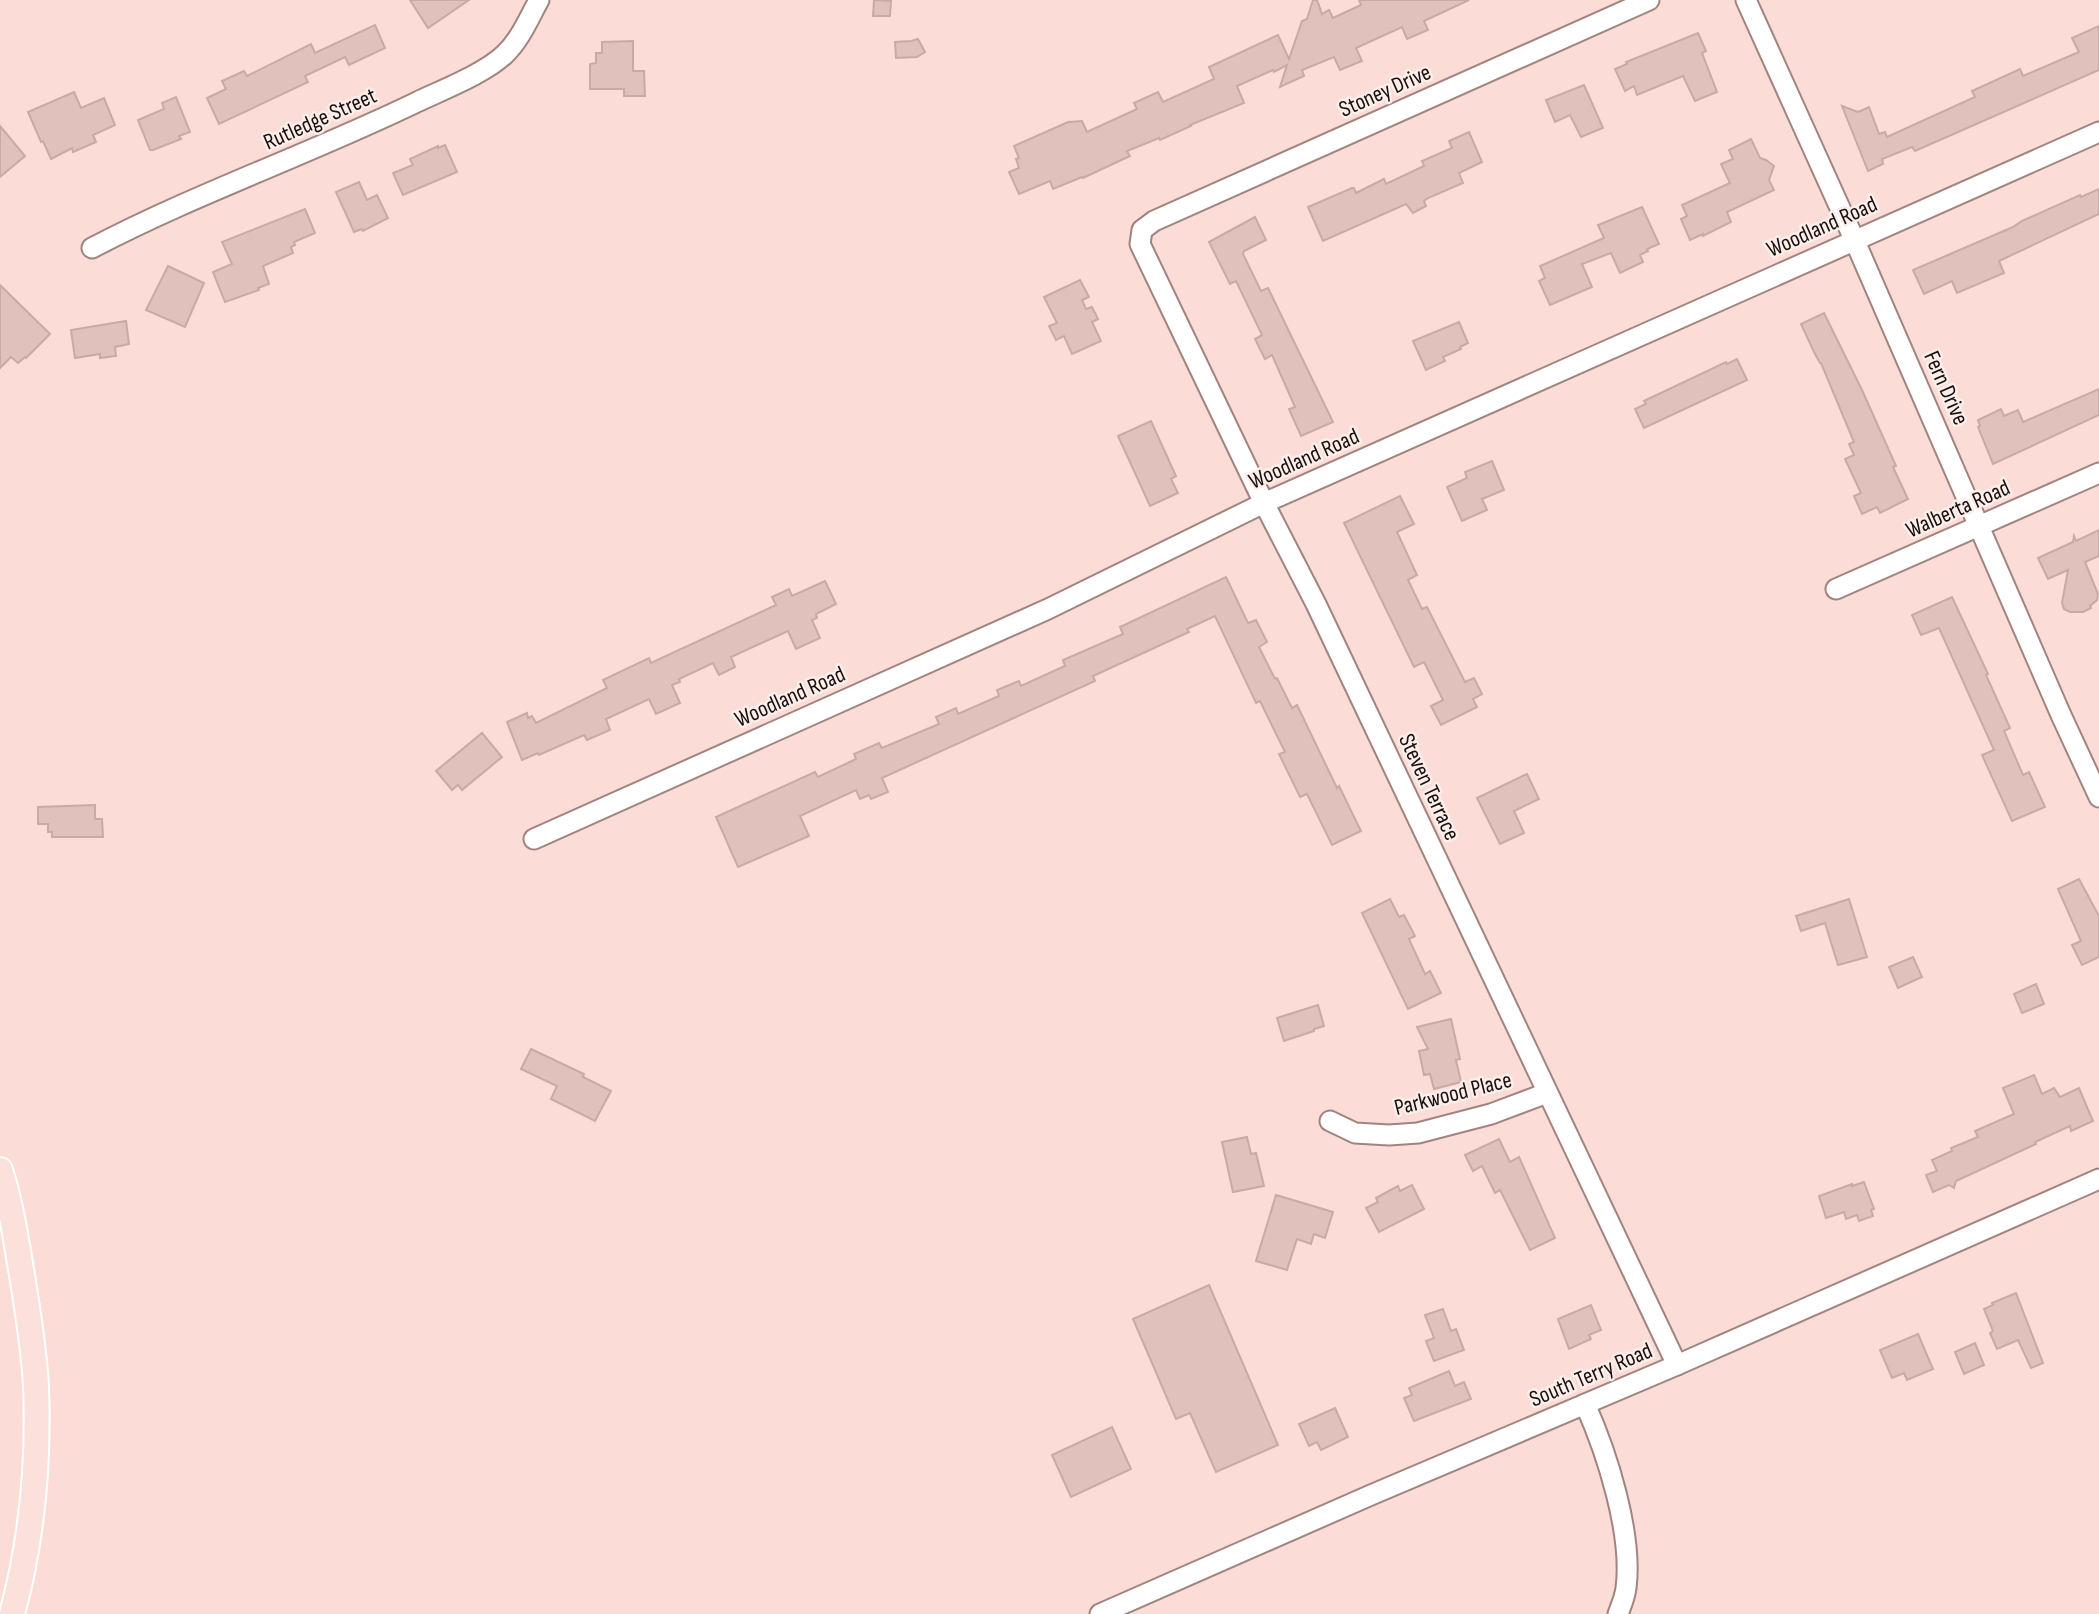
<svg xmlns="http://www.w3.org/2000/svg" width="2099" height="1614" viewBox="0 0 2099 1614" font-family="'Sofia Sans Condensed',sans-serif">
	<style>
		.building { fill: #e0c1bb; stroke: #c9aaa5; stroke-width: 2 }
		.lines { fill: none; stroke-linecap: round; stroke-linejoin: round }
		.minor-casing { stroke: #a1847f; stroke-width: 23 }
		.major-casing { stroke: #fff; stroke-width: 28 }
		.minor { stroke: #fff; stroke-width: 19 }
		.major { stroke: #fbe0db; stroke-width: 24 }
		.labels { text-anchor: middle; dominant-baseline: central; stroke-width: 5; stroke-linejoin: round; paint-order: stroke }
		.street-label { font-size: 23px; fill: #190f0d; stroke: #fbeeeb }
	</style>
	<rect width="100%" height="100%" fill="#fcdcd6"/>
	<g class="building">
		<path d="M 410,0 L 469,0 L 428,28 Z"/>
		<path d="M 874,0 L 891,1 L 890,16 L 873,16 Z"/>
		<path d="M 1313,0 L 1317,0 L 1322,14 L 1329,10 L 1333,18 L 1361,5 L 1359,0 L 1469,0 L 1424,21 L 1428,30 L 1407,39 L 1402,27 L 1356,48 L 1362,61 L 1340,70 L 1334,57 L 1302,70 L 1304,76 L 1280,87 L 1287,65 L 1274,72 L 1273,70 L 1237,86 L 1244,103 L 1190,125 L 1191,126 L 1160,140 L 1159,138 L 1127,151 L 1130,156 L 1083,178 L 1082,177 L 1053,189 L 1050,181 L 1019,194 L 1009,172 L 1019,168 L 1016,159 L 1019,158 L 1014,146 L 1068,122 L 1082,121 L 1087,132 L 1137,109 L 1134,103 L 1158,92 L 1163,102 L 1214,79 L 1209,67 L 1278,35 L 1289,59 L 1302,21 L 1307,19 Z"/>
		<path d="M 375,25 L 385,48 L 349,65 L 345,57 L 305,76 L 308,82 L 219,124 L 207,98 L 226,89 L 222,81 L 244,71 L 247,76 L 311,44 L 315,53 Z"/>
		<path d="M 2099,26 L 2099,70 L 1915,151 L 1912,147 L 1882,159 L 1883,164 L 1868,171 L 1842,106 L 1858,112 L 1869,107 L 1879,134 L 1885,132 L 1887,137 L 1975,97 L 1972,91 L 2020,69 L 2023,76 L 2079,52 L 2072,38 Z"/>
		<path d="M 1698,33 L 1706,51 L 1702,53 L 1717,92 L 1695,101 L 1683,76 L 1637,95 L 1634,86 L 1625,91 L 1615,69 L 1627,64 L 1626,62 Z"/>
		<path d="M 918,39 L 925,52 L 917,57 L 896,58 L 895,42 L 911,41 Z"/>
		<path d="M 633,41 L 633,71 L 644,71 L 645,96 L 624,96 L 624,89 L 590,89 L 590,64 L 596,63 L 596,53 L 602,53 L 602,42 Z"/>
		<path d="M 1584,85 L 1603,128 L 1581,137 L 1570,115 L 1555,122 L 1546,100 Z"/>
		<path d="M 74,92 L 81,108 L 104,98 L 115,125 L 93,135 L 96,142 L 73,152 L 72,148 L 51,159 L 43,141 L 41,142 L 28,112 Z"/>
		<path d="M 176,97 L 190,132 L 179,136 L 181,139 L 153,150 L 150,150 L 138,120 L 164,109 L 162,103 Z"/>
		<path d="M 0,126 L 25,156 L 0,177 Z"/>
		<path d="M 1469,132 L 1482,162 L 1459,173 L 1463,183 L 1428,198 L 1424,201 L 1426,206 L 1413,213 L 1406,204 L 1323,241 L 1308,207 L 1352,188 L 1354,188 L 1356,193 L 1384,179 L 1386,184 L 1424,166 L 1422,161 L 1452,148 L 1449,141 Z"/>
		<path d="M 1751,139 L 1760,158 L 1766,160 L 1774,166 L 1769,180 L 1774,190 L 1727,212 L 1731,222 L 1703,236 L 1703,234 L 1690,240 L 1681,219 L 1687,216 L 1682,205 L 1730,183 L 1721,164 L 1733,159 L 1729,150 Z"/>
		<path d="M 445,145 L 457,172 L 403,195 L 393,173 L 413,165 L 410,159 L 438,146 L 438,148 Z"/>
		<path d="M 359,182 L 367,200 L 377,195 L 388,218 L 363,231 L 362,229 L 354,232 L 336,192 Z"/>
		<path d="M 2099,189 L 2099,214 L 1999,261 L 2004,273 L 1957,293 L 1952,281 L 1924,294 L 1913,270 L 2013,227 L 2022,221 L 2080,195 L 2081,197 Z"/>
		<path d="M 1642,207 L 1659,244 L 1647,249 L 1648,251 L 1640,255 L 1643,262 L 1620,273 L 1611,253 L 1582,264 L 1592,287 L 1550,305 L 1539,281 L 1545,278 L 1540,266 L 1604,238 L 1598,225 Z"/>
		<path d="M 305,209 L 315,233 L 294,242 L 295,245 L 291,247 L 293,253 L 263,266 L 269,284 L 258,288 L 259,290 L 225,302 L 213,272 L 232,264 L 222,242 Z"/>
		<path d="M 1255,217 L 1266,240 L 1244,251 L 1243,254 L 1261,291 L 1268,288 L 1333,422 L 1301,436 L 1289,409 L 1295,407 L 1272,355 L 1265,359 L 1255,339 L 1262,335 L 1236,281 L 1230,284 L 1209,242 Z"/>
		<path d="M 168,266 L 204,283 L 185,327 L 146,310 Z"/>
		<path d="M 1080,280 L 1089,297 L 1082,300 L 1086,309 L 1092,307 L 1098,319 L 1092,322 L 1101,341 L 1072,354 L 1064,336 L 1056,340 L 1049,326 L 1057,323 L 1044,297 Z"/>
		<path d="M 0,285 L 50,334 L 26,358 L 25,357 L 18,363 L 11,357 L 0,368 Z"/>
		<path d="M 1824,313 L 1862,390 L 1896,466 L 1893,467 L 1908,499 L 1880,513 L 1877,507 L 1862,514 L 1854,496 L 1861,493 L 1845,459 L 1854,455 L 1849,444 L 1854,442 L 1821,363 L 1820,363 L 1814,352 L 1801,324 Z"/>
		<path d="M 126,321 L 129,344 L 115,347 L 116,356 L 100,358 L 100,354 L 75,358 L 71,330 Z"/>
		<path d="M 1459,322 L 1468,343 L 1460,347 L 1461,349 L 1443,357 L 1445,361 L 1426,370 L 1413,341 Z"/>
		<path d="M 1737,359 L 1747,380 L 1644,428 L 1635,409 L 1646,404 L 1644,401 L 1726,362 L 1727,364 Z"/>
		<path d="M 2099,389 L 2099,415 L 1993,464 L 1978,427 L 1980,426 L 1978,420 L 2001,409 L 2004,416 L 2018,410 L 2023,422 Z"/>
		<path d="M 1151,421 L 1176,476 L 1171,479 L 1178,493 L 1150,506 L 1118,436 Z"/>
		<path d="M 1492,461 L 1504,490 L 1482,499 L 1487,510 L 1462,521 L 1447,487 L 1467,478 L 1465,472 Z"/>
		<path d="M 1400,496 L 1414,524 L 1397,532 L 1417,575 L 1408,580 L 1422,609 L 1427,607 L 1465,682 L 1474,678 L 1482,694 L 1473,699 L 1477,707 L 1441,725 L 1431,706 L 1443,700 L 1424,662 L 1414,667 L 1344,523 Z"/>
		<path d="M 2099,530 L 2099,556 L 2085,562 L 2098,594 L 2097,600 L 2090,606 L 2091,608 L 2083,612 L 2070,612 L 2064,609 L 2062,603 L 2068,570 L 2048,579 L 2038,558 L 2073,542 L 2074,536 L 2076,541 Z"/>
		<path d="M 1226,577 L 1248,623 L 1256,620 L 1267,642 L 1259,647 L 1275,679 L 1277,678 L 1292,708 L 1297,705 L 1337,788 L 1339,786 L 1361,831 L 1332,845 L 1307,794 L 1300,797 L 1279,754 L 1285,752 L 1260,701 L 1256,703 L 1215,616 L 1187,629 L 1189,632 L 1093,676 L 1095,681 L 882,778 L 888,792 L 871,799 L 869,795 L 860,799 L 856,790 L 800,816 L 809,836 L 738,867 L 716,817 L 815,772 L 818,777 L 856,759 L 854,754 L 879,743 L 882,748 L 939,724 L 936,717 L 956,708 L 958,714 L 999,696 L 997,690 L 1019,681 L 1021,686 L 1065,666 L 1063,660 L 1123,634 L 1120,627 Z"/>
		<path d="M 825,581 L 836,604 L 816,614 L 817,618 L 812,620 L 820,638 L 796,649 L 788,631 L 731,657 L 735,667 L 719,675 L 713,663 L 679,679 L 680,682 L 672,685 L 680,703 L 656,714 L 649,699 L 606,719 L 610,730 L 587,740 L 584,735 L 539,755 L 538,753 L 522,760 L 507,722 L 527,713 L 528,718 L 532,716 L 536,723 L 607,688 L 603,680 L 649,658 L 651,663 L 776,605 L 772,597 L 789,589 L 792,596 Z"/>
		<path d="M 1952,597 L 1988,674 L 1986,675 L 2010,728 L 2004,731 L 2023,775 L 2029,772 L 2045,807 L 2012,821 L 1982,755 L 1994,750 L 1939,628 L 1921,635 L 1912,615 Z"/>
		<path d="M 482,733 L 502,757 L 462,790 L 458,785 L 452,790 L 436,771 Z"/>
		<path d="M 1527,774 L 1539,799 L 1514,811 L 1524,833 L 1500,844 L 1477,798 Z"/>
		<path d="M 95,805 L 95,819 L 102,819 L 103,837 L 52,837 L 52,832 L 48,832 L 48,824 L 38,824 L 38,807 Z"/>
		<path d="M 2079,879 L 2099,916 L 2099,957 L 2082,965 L 2072,945 L 2081,941 L 2058,889 Z"/>
		<path d="M 1390,899 L 1399,917 L 1404,915 L 1415,936 L 1409,939 L 1425,974 L 1430,971 L 1441,993 L 1408,1009 L 1362,913 Z"/>
		<path d="M 1849,899 L 1867,957 L 1838,965 L 1825,923 L 1801,931 L 1796,916 Z"/>
		<path d="M 1913,957 L 1922,977 L 1898,988 L 1889,967 Z"/>
		<path d="M 2036,984 L 2044,1004 L 2022,1013 L 2014,994 Z"/>
		<path d="M 1318,1005 L 1324,1026 L 1314,1029 L 1314,1031 L 1284,1041 L 1277,1018 Z"/>
		<path d="M 1451,1019 L 1460,1059 L 1456,1060 L 1461,1082 L 1434,1089 L 1430,1074 L 1424,1075 L 1419,1051 L 1428,1049 L 1417,1027 Z"/>
		<path d="M 531,1049 L 584,1074 L 583,1077 L 611,1091 L 595,1121 L 551,1099 L 557,1086 L 521,1069 Z"/>
		<path d="M 2034,1075 L 2042,1094 L 2054,1088 L 2060,1097 L 2079,1088 L 2093,1121 L 2071,1131 L 2070,1126 L 2035,1142 L 2036,1144 L 1956,1181 L 1954,1188 L 1949,1185 L 1933,1192 L 1926,1175 L 1937,1171 L 1932,1160 L 1952,1151 L 1951,1148 L 1978,1137 L 1975,1131 L 2014,1114 L 2003,1088 Z"/>
		<path d="M 1247,1137 L 1251,1154 L 1256,1153 L 1264,1186 L 1233,1192 L 1222,1142 Z"/>
		<path d="M 1499,1139 L 1510,1162 L 1519,1157 L 1555,1238 L 1530,1250 L 1500,1190 L 1495,1193 L 1482,1166 L 1473,1171 L 1465,1155 Z"/>
		<path d="M 1864,1182 L 1874,1209 L 1871,1210 L 1873,1216 L 1859,1221 L 1857,1215 L 1846,1219 L 1844,1212 L 1826,1218 L 1819,1196 L 1852,1184 L 1852,1186 Z"/>
		<path d="M 1412,1185 L 1424,1209 L 1379,1232 L 1366,1208 L 1378,1202 L 1376,1198 L 1398,1186 L 1400,1191 Z"/>
		<path d="M 1276,1195 L 1333,1212 L 1325,1238 L 1314,1234 L 1311,1244 L 1297,1239 L 1287,1270 L 1256,1261 Z"/>
		<path d="M 1209,1285 L 1278,1445 L 1216,1472 L 1190,1413 L 1176,1419 L 1133,1319 Z"/>
		<path d="M 2016,1293 L 2043,1363 L 2031,1368 L 2018,1340 L 1997,1349 L 1990,1333 L 1993,1331 L 1984,1309 L 1993,1305 L 1992,1303 Z"/>
		<path d="M 1591,1305 L 1601,1330 L 1589,1335 L 1591,1339 L 1569,1349 L 1558,1319 Z"/>
		<path d="M 1443,1309 L 1451,1331 L 1456,1329 L 1464,1350 L 1434,1361 L 1426,1341 L 1434,1338 L 1425,1315 Z"/>
		<path d="M 1918,1334 L 1933,1369 L 1907,1380 L 1904,1373 L 1892,1378 L 1880,1350 Z"/>
		<path d="M 1975,1343 L 1984,1365 L 1964,1374 L 1955,1352 Z"/>
		<path d="M 1449,1371 L 1455,1386 L 1464,1382 L 1471,1399 L 1414,1421 L 1404,1398 L 1412,1395 L 1409,1388 Z"/>
		<path d="M 1335,1408 L 1348,1437 L 1321,1450 L 1317,1442 L 1309,1446 L 1299,1424 Z"/>
		<path d="M 1112,1427 L 1131,1469 L 1071,1497 L 1052,1455 Z"/>
	</g>
	<g class="lines">
		<defs>
			<g id="minor">
				<path d="M 1649,0 L 1154,221 L 1142,230 L 1140,244 L 1264,503 L 1316,604 L 1677,1365"/>
				<path d="M 1746,0 L 1854,239 L 2061,715 L 2099,797"/>
				<path d="M 92,248 C 197,193 310,154 417,102 C 442,90 486,73 505,54 C 520,40 529,18 539,0"/>
				<path d="M 1836,589 L 2099,473"/>
				<path d="M 534,839 L 1048,609 L 1264,503 L 2099,132"/>
				<path d="M 1330,1121 L 1355,1133 L 1389,1135 L 1418,1133 L 1491,1114 L 1547,1093"/>
				<path d="M 1585,1404 C 1607,1453 1633,1534 1626,1588 C 1625,1597 1621,1606 1618,1614"/>
				<path d="M 1100,1614 L 1371,1495 L 1677,1365 L 2099,1179"/>
			</g>
			<path id="major" d="M 0,1170 C 11,1204 16,1240 22,1275 C 28,1312 34,1349 36,1386 C 39,1462 32,1540 12,1614"/>
		</defs>
		<use href="#minor" class="minor-casing"/>
		<use href="#major" class="major-casing"/>
		<use href="#minor" class="minor"/>
		<use href="#major" class="major"/>
	</g>
	<g class="labels">
		<g class="street-label">
			<text transform="translate(1385 91) rotate(-24)">Stoney Drive</text>
			<text transform="translate(320 119) rotate(-24)">Rutledge Street</text>
			<text transform="translate(1822 227) rotate(-24)">Woodland Road</text>
			<text transform="translate(1946 388) rotate(66)">Fern Drive</text>
			<text transform="translate(1304 459) rotate(-24)">Woodland Road</text>
			<text transform="translate(1958 509) rotate(-24)">Walberta Road</text>
			<text transform="translate(790 697) rotate(-24)">Woodland Road</text>
			<text transform="translate(1429 787) rotate(65)">Steven Terrace</text>
			<text transform="translate(1453 1094) rotate(-14)">Parkwood Place</text>
			<text transform="translate(1591 1375) rotate(-23)">South Terry Road</text>
		</g>
	</g>
</svg>
